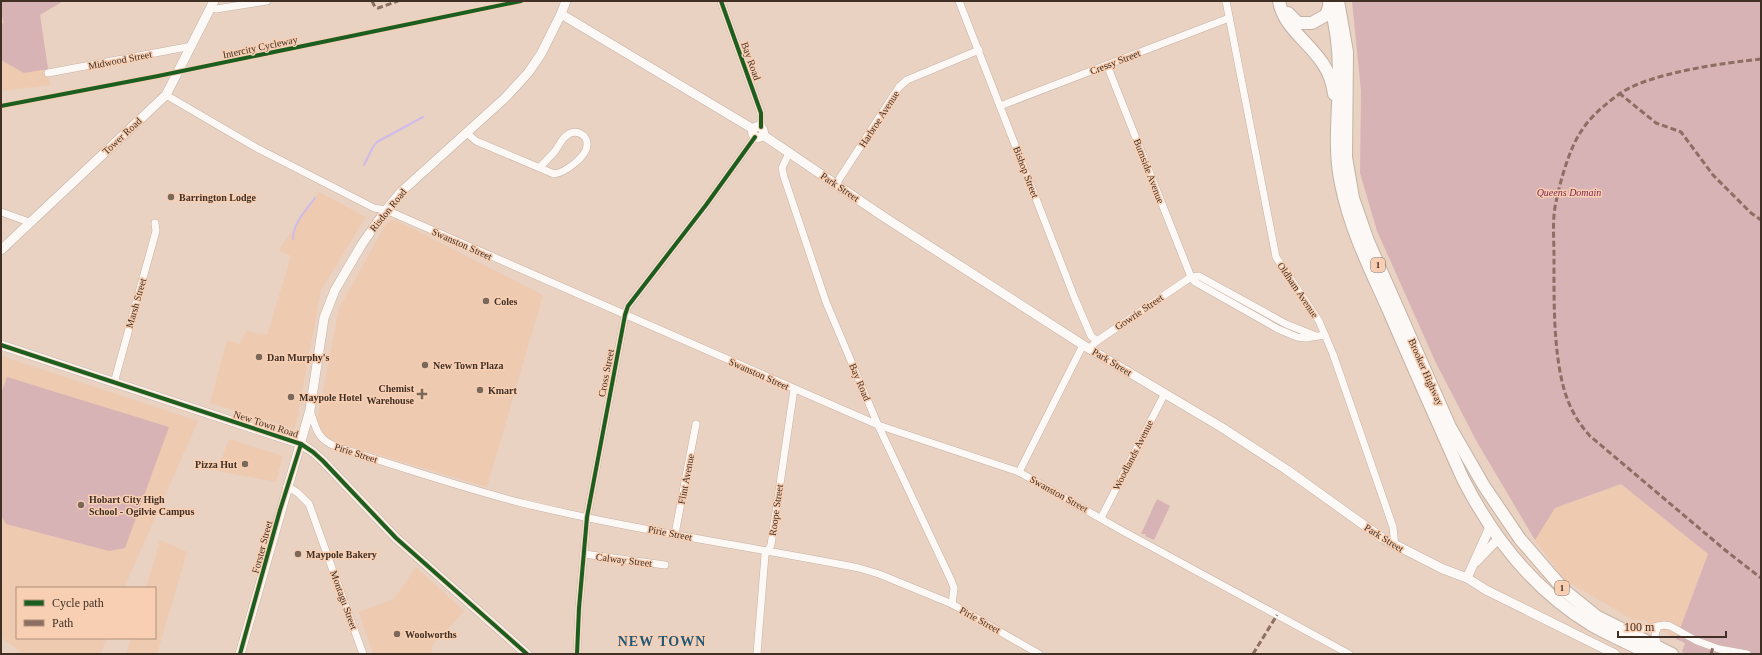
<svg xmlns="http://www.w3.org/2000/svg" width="1762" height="655" viewBox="0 0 1762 655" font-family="Georgia,serif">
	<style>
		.built { fill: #eecab1 }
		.green { fill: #d8b3b5 }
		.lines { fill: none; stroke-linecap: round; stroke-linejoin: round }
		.stream { stroke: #cfbbe8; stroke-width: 2 }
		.street-casing { stroke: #c4b2a5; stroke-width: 8 }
		.secondary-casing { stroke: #c4b2a5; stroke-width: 10 }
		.highway-casing { stroke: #c4b2a5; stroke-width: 14 }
		.street { stroke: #fcf8f6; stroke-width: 7 }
		.secondary { stroke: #fcf8f6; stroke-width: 9 }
		.highway { stroke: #fcf8f6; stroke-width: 12 }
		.quiet { stroke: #8d6e63; stroke-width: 3; stroke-dasharray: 6 3; stroke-linecap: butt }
		.cycleway-casing { stroke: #f8cfb3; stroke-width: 6 }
		.cycleway { stroke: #1b5e20; stroke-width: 4 }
		.poi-dot { fill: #7a685b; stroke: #f8cfb3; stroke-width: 1.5 }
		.labels { text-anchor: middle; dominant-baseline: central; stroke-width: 3; stroke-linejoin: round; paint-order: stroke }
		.shield { fill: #f8cfb3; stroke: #765f4f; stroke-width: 1 }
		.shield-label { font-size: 9px; font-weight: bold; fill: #3f2f24 }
		.street-label { font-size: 10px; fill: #3f2f24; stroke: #f8cfb3 }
		.park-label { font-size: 10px; font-style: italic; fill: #7b1f4a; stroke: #f8cfb3 }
		.poi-label { font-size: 10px; font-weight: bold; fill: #3f2f24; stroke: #f8cfb3; text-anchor: start }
		.district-label { font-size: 14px; font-weight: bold; letter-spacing: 1px; fill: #1e597a; stroke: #f8cfb3 }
	</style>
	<rect width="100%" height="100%" fill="#e9d2c2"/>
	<g class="built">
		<path d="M 1,1 L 63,1 L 40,15 L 50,85 L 1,91 Z"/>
		<path d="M 319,192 L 366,217 L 321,290 L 295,429 L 210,403 L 227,340 L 240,344 L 246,331 L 267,335 L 291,256 L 279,250 Z"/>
		<path d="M 394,219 L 543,295 L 487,487 L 332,441 L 322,433 L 317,422 L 339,308 L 386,224 Z"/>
		<path d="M 1,356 L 198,421 L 124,588 L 17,588 L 17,638 L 106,638 L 101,654 L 23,654 L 1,637 Z"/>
		<path d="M 229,439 L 283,456 L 276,482 L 217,471 Z"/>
		<path d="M 1621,484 L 1708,554 L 1676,639 L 1644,620 L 1633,620 L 1565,580 L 1535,540 L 1555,508 Z"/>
		<path d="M 160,540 L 187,552 L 157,654 L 126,654 L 131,638 L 155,638 L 155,588 L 146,588 Z"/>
		<path d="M 416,567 L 464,611 L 431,647 L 433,654 L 373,654 L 359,612 L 394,599 Z"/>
	</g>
	<g class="green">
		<path d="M 1,1 L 63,1 L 40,15 L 48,69 L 24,73 L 1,60 L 1,24 L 4,23 L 2,17 L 1,17 Z"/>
		<path d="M 1352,1 L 1761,1 L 1761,654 L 1686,654 L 1682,652 L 1685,643 L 1676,639 L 1708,554 L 1621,484 L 1555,508 L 1535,540 L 1477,442 L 1436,363 L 1377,231 L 1360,173 L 1361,91 Z"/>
		<path d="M 7,377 L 169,427 L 125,548 L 109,551 L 6,524 L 1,515 L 1,394 Z"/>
		<path d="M 1157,499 L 1170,506 L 1154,540 L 1145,536 L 1146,534 L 1141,534 Z"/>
	</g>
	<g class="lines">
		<g class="stream">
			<path d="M 364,165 L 373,147 L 377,142 L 423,117"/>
			<path d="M 293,239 C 293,223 306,210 315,198"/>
		</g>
		<defs>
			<g id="street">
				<path d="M 721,1 L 761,113 L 761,127"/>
				<path d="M 959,1 L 1075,299 L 1091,336 L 1097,341"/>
				<path d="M 1226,1 L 1276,257 L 1319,321 L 1333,354 L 1393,527 L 1395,546"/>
				<path d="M 211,7 L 216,9 L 267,1"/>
				<path d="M 1107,65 L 1191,277 L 1195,282 L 1278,329 L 1297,337 L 1306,338 L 1325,335"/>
				<path d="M 48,73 L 192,46"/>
				<path d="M 166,95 L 255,147 L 374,208 L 386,210 L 878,425 L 1019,472 L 1119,529 L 1349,654"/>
				<path d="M 1000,106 L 1229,18"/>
				<path d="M 467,133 L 476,141 L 554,174 C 564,173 587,157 587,145 C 588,134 574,128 566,136 C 561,140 559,146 555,151 C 550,157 545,162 540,167"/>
				<path d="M 789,153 L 782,168 L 784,177 L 826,302 L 878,425 L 951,580 L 954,588 L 952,604"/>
				<path d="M 836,184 L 899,87 L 907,80 L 979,50"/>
				<path d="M 1,212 L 29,222"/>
				<path d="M 1191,277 L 1199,276 L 1286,324 L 1316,336"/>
				<path d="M 1090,348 L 1097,341 L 1191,277"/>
				<path d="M 114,383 L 156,231 L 155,223"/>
				<path d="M 310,410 C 316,429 317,439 337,447 C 398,466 460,487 522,503 C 633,530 747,546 859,568 L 879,574 L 952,604 L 1039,654"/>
				<path d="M 1019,472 L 1083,345"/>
				<path d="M 287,486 L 298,493 L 309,504 L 363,654"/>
				<path d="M 1101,518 L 1165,393"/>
				<path d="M 675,534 L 696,424"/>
				<path d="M 584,554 L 665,565"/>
				<path d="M 1627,628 L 1644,629 L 1664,625 L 1670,626 L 1697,641 L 1719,649 L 1747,654"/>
				<path d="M 1658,646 L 1655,635 L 1658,626"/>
				<path d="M 577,654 L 579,608 L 587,517 L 625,315 L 628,306 L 706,205 L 755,137"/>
				<path d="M 757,654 L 765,555 L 771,545 L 794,389"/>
			</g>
			<g id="secondary">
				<path d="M 561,14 L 753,129"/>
				<circle cx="758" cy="132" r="5.5"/>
				<path d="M 763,135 L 884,217 L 1083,345 L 1221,427 L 1287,470 L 1382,538 L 1443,569 L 1467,578 L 1486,590 L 1615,654"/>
				<path d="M 1,250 L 166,95 L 214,1"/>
				<path d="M 1,345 L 301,444 L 313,452 L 323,461 L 396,538 L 527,654"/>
				<path d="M 1476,562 L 1498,539"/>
				<path d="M 1467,578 L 1490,527"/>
				<path d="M 240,654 L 310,410 L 324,318 L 335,290 L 362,244 L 386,210 L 402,191 L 505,98 L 528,73 L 541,54 L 561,14 L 566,1"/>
			</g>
			<g id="highway">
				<path d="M 1279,1 C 1285,37 1329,49 1334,94"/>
				<path d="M 1329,1 C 1336,24 1339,49 1339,73 C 1339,110 1333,147 1341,184 C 1350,229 1370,269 1389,311 C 1413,367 1438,423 1463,479 C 1493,538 1533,589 1590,624 C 1609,635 1630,644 1650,654"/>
				<path d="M 1338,1 L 1347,52 L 1346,157 L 1353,198 L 1368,241 L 1450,427 L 1484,486 L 1520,539 L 1565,591 L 1596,616 L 1672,654"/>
				<path d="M 1288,13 L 1298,23 L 1312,23 L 1326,15 L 1330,4"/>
			</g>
		</defs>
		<use href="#street" class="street-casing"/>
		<use href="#secondary" class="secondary-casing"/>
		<use href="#highway" class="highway-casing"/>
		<use href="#street" class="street"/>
		<use href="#secondary" class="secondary"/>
		<use href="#highway" class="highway"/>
		<g class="quiet">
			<path d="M 372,1 L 375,7 L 378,8 L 398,1"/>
			<path d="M 1761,59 C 1724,63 1647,73 1618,95 C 1604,105 1589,118 1580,133 C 1569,150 1560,182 1556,202 C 1552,220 1554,238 1554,256 C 1554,298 1553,350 1564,389 C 1569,407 1578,423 1590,436 L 1725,550 L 1761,578"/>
			<path d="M 1619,93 L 1656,123 L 1681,132 L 1713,175 L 1751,213 L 1761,220"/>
			<path d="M 1253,654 L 1277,615"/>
			<path d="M 1711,654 L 1713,647"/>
		</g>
		<defs>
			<g id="cycleway">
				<path d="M 721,1 L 761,113 L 761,127"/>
				<path d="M 1,106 L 158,76 L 521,1"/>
				<path d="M 1,345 L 301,444 L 313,452 L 323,461 L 396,538 L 527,654"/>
				<path d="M 240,654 L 280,510 L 301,444"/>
				<path d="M 577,654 L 579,608 L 587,517 L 625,315 L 628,306 L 706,205 L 755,137"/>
			</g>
		</defs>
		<use href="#cycleway" class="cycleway-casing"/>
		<use href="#cycleway" class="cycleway"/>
	</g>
	<g class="poi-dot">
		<circle cx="171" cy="197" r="4"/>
		<circle cx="486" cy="301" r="4"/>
		<circle cx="259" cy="357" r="4"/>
		<circle cx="425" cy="365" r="4"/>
		<circle cx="480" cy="390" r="4"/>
		<path d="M420 388h4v4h4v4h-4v4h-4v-4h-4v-4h4z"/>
		<circle cx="291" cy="397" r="4"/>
		<circle cx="245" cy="464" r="4"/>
		<circle cx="81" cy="505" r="4"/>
		<circle cx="298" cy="554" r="4"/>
		<circle cx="397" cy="634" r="4"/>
	</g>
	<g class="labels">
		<g class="shield">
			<rect x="1371" y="258" width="14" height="14" rx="3"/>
			<rect x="1555" y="581" width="14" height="14" rx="3"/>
		</g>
		<g class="shield-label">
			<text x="1378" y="265">1</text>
			<text x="1562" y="588">1</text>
		</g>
		<g class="street-label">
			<text transform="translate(260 47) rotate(-12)">Intercity Cycleway</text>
			<text transform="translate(120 60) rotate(-11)">Midwood Street</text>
			<text transform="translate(751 61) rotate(70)">Bay Road</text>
			<text transform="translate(1115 62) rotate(-21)">Cressy Street</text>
			<text transform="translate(879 119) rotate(-57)">Harbroe Avenue</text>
			<text transform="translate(122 136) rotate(-43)">Tower Road</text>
			<text transform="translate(1149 171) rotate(69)">Burnside Avenue</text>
			<text transform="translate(1026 172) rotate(69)">Bishop Street</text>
			<text transform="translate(840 187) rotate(34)">Park Street</text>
			<text transform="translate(388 210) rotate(-51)">Risdon Road</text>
			<text transform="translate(462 244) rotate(24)">Swanston Street</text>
			<text transform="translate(1298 290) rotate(56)">Oldham Avenue</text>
			<text transform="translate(136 303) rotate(-74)">Marsh Street</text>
			<text transform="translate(1139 312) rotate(-34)">Gowrie Street</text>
			<text transform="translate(1112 362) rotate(31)">Park Street</text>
			<text transform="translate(1426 372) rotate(66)">Brooker Highway</text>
			<text transform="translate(606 373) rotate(-79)">Cross Street</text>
			<text transform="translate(759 374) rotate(24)">Swanston Street</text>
			<text transform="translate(860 382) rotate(67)">Bay Road</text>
			<text transform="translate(266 424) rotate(18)">New Town Road</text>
			<text transform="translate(356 453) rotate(18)">Pirie Street</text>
			<text transform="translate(1133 455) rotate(-63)">Woodlands Avenue</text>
			<text transform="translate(686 479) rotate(-79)">Flint Avenue</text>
			<text transform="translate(1059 494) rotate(29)">Swanston Street</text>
			<text transform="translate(776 510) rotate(-82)">Roope Street</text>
			<text transform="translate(670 533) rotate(11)">Pirie Street</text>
			<text transform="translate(1384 538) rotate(32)">Park Street</text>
			<text transform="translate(262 547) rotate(-75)">Forster Street</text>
			<text transform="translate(624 560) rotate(7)">Calway Street</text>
			<text transform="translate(344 600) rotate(70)">Montagu Street</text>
			<text transform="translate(980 620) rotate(29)">Pirie Street</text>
		</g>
		<g class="park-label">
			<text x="1569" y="192">Queens Domain</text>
		</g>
		<g class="poi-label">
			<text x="179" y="197">Barrington Lodge</text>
			<text x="494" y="301">Coles</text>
			<text x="267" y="357">Dan Murphy's</text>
			<text x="433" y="365">New Town Plaza</text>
			<text x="414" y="388" text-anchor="end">Chemist<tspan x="414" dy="12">Warehouse</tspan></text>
			<text x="488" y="390">Kmart</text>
			<text x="299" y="397">Maypole Hotel</text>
			<text x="237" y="464" text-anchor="end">Pizza Hut</text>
			<text x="89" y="499">Hobart City High<tspan x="89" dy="12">School - Ogilvie Campus</tspan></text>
			<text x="306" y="554">Maypole Bakery</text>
			<text x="405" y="634">Woolworths</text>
		</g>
		<g class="district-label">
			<text x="662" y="641">NEW TOWN</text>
		</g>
	</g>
	<rect width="1762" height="655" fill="none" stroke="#3f2f24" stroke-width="4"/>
	<rect x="16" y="587" width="140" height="52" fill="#f8cfb3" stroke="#ae8f7a"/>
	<rect x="24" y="600" width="20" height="6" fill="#1b5e20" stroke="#ae8f7a"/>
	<text x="52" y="607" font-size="12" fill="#3f2f24">Cycle path</text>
	<rect x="24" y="620" width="20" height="6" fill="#8d6e63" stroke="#ae8f7a"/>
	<text x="52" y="627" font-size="12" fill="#3f2f24">Path</text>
	<path d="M1618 631v6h108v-6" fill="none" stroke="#3f2f24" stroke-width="2"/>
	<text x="1624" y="631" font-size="12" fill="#3f2f24" stroke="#f8cfb3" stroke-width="3" paint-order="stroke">100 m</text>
</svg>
